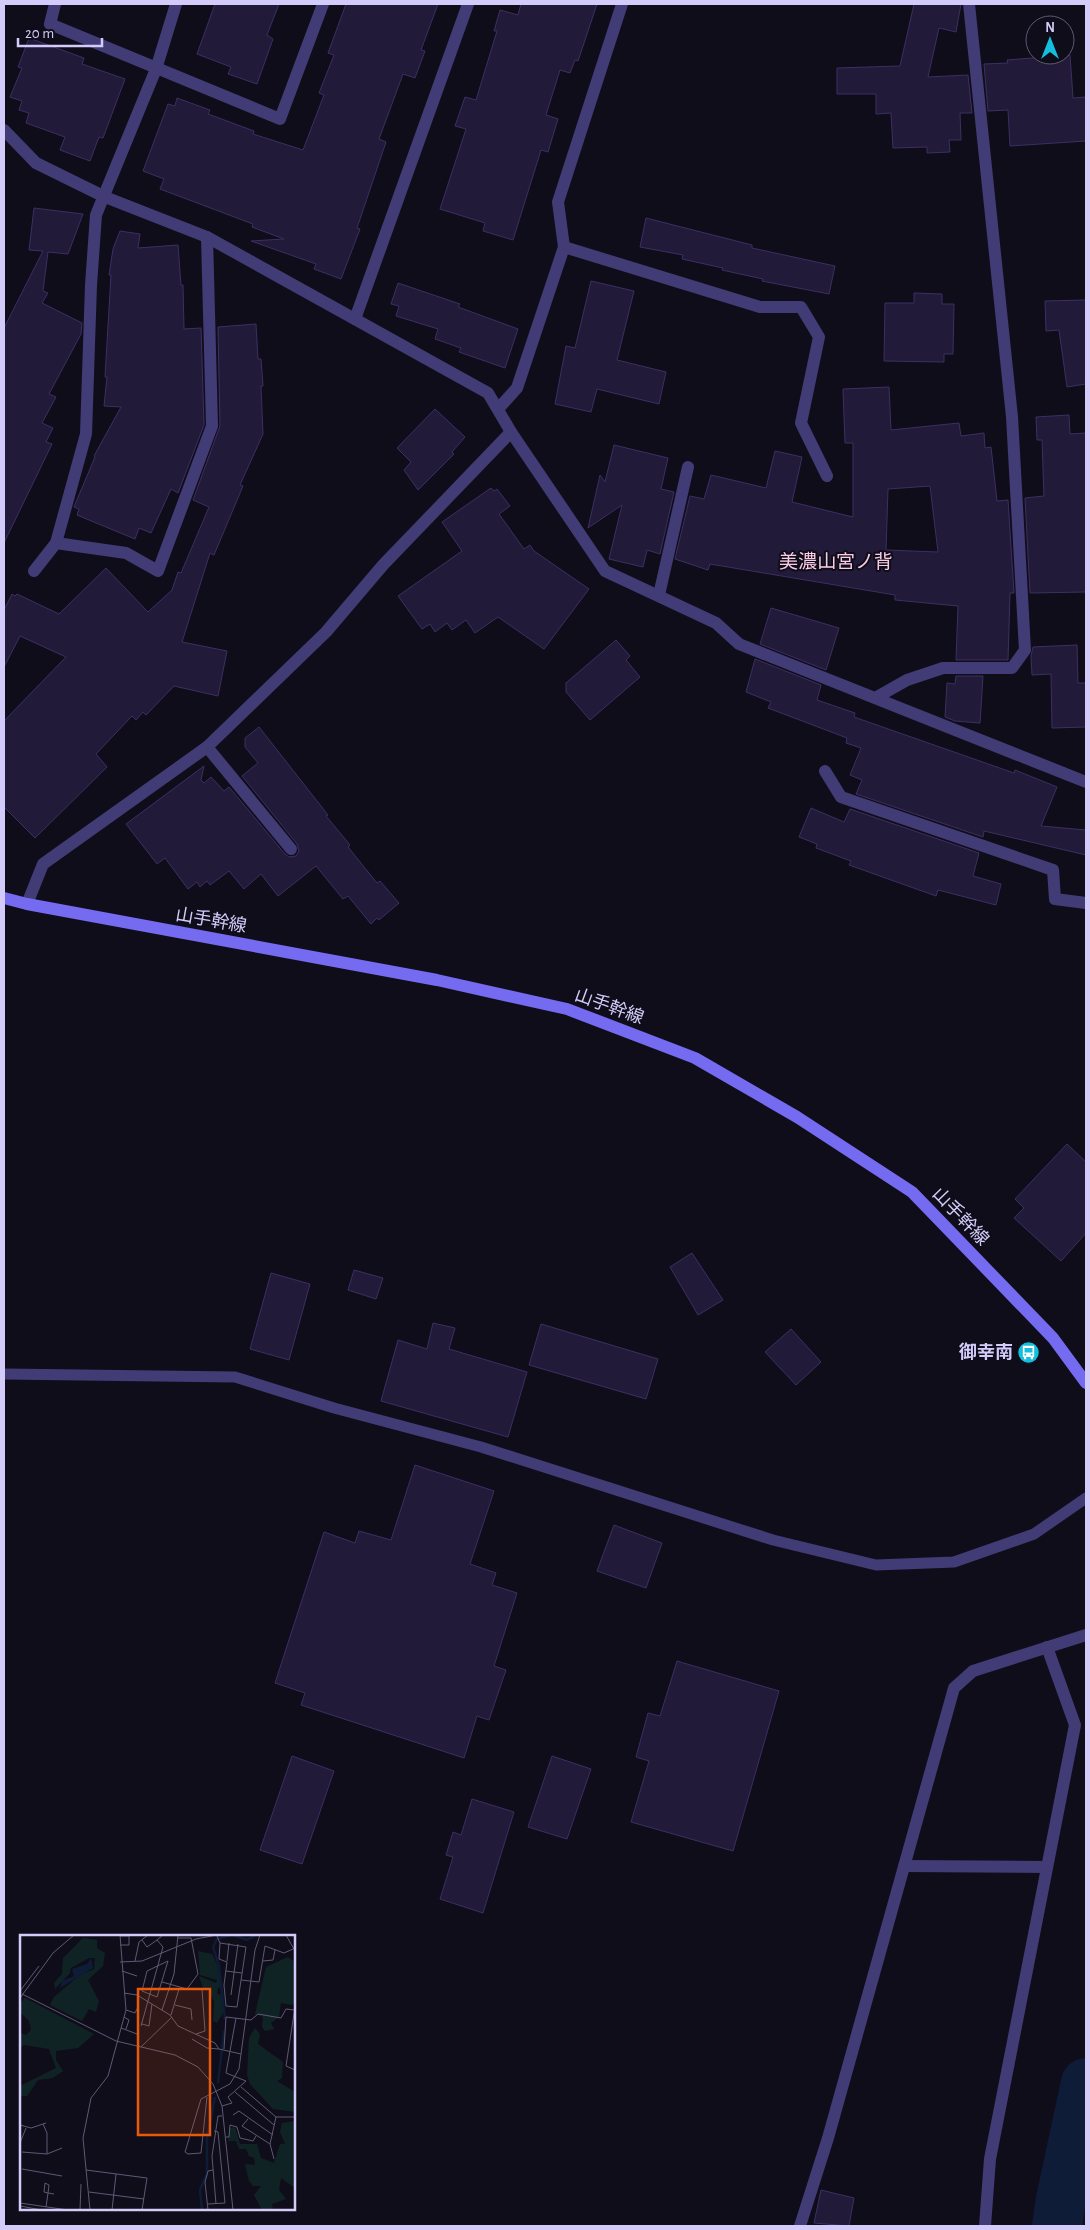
<svg xmlns="http://www.w3.org/2000/svg" width="1090" height="2230" viewBox="0 0 1090 2230" font-family="'Alegreya Sans','Noto Sans JP',sans-serif">
	<style>
		.lines { fill: none; stroke-linecap: round; stroke-linejoin: round }
		.river { stroke: #0e1c38; stroke-width: 50 }
		.building { fill: #221a39; stroke: #3c2f63; fill-rule: evenodd }
		.service { stroke: #413c75; stroke-width: 11 }
		.minor { stroke: #413c75; stroke-width: 12 }
		.secondary { stroke: #756bf1; stroke-width: 12 }
		.labels { text-anchor: middle; dominant-baseline: central; stroke-width: 4; stroke-linejoin: round; paint-order: stroke }
		.street-label { font-size: 18px; fill: #d3cbfa; stroke: #100d1a }
		.poi-label { font-size: 18px; font-weight: bold; fill: #d3cbfa; stroke: #100d1a; text-anchor: end }
		.neighbourhood-label { font-size: 19px; fill: #facde7; stroke: #100d1a }
		.inset-river { fill: none; stroke: #0e1c38; stroke-width: 2.5 }
		.inset-road { fill: none; stroke: #5e5974; stroke-width: 1 }
		.view { fill: #e8590c; fill-opacity: 0.15; stroke: #e8590c; stroke-width: 2.5 }
		.inset-edge { fill: none; stroke: #d3cbfa; stroke-width: 2.5 }
	</style>
	<rect width="100%" height="100%" fill="#100d1a"/>
	<g class="lines">
		<path class="river" d="M 1057,2226 L 1061,2199 L 1086,2083"/>
	</g>
	<g class="building">
		<path d="M 215,4 L 279,4 L 267,35 L 273,39 L 257,84 L 228,74 L 231,67 L 197,54 Z"/>
		<path d="M 346,4 L 438,4 L 421,50 L 425,51 L 415,78 L 403,74 L 379,139 L 386,142 L 357,228 L 360,229 L 341,279 L 314,269 L 316,264 L 251,241 L 284,239 L 252,227 L 253,224 L 160,189 L 164,179 L 143,171 L 168,104 L 175,106 L 177,98 L 210,110 L 208,114 L 254,131 L 253,134 L 303,150 L 324,95 L 319,93 L 334,55 L 328,53 Z"/>
		<path d="M 521,4 L 597,4 L 578,61 L 575,60 L 570,73 L 560,70 L 546,115 L 558,119 L 548,152 L 541,150 L 513,240 L 483,231 L 485,223 L 440,209 L 466,129 L 455,126 L 465,97 L 476,100 L 497,31 L 494,31 L 500,10 L 518,15 Z"/>
		<path d="M 914,4 L 961,4 L 956,32 L 939,28 L 928,77 L 968,75 L 972,113 L 960,113 L 961,140 L 949,140 L 950,152 L 927,153 L 927,147 L 893,148 L 891,113 L 876,114 L 876,94 L 837,94 L 837,68 L 900,66 Z"/>
		<path d="M 29,38 L 84,58 L 82,64 L 125,79 L 103,138 L 99,137 L 90,161 L 60,150 L 65,137 L 26,123 L 29,113 L 19,110 L 22,101 L 10,97 L 22,68 L 18,67 Z"/>
		<path d="M 1070,55 L 1073,98 L 1086,97 L 1086,141 L 1010,146 L 1008,110 L 988,111 L 984,64 L 1008,63 L 1007,60 Z"/>
		<path d="M 34,208 L 83,214 L 68,254 L 48,252 L 43,291 L 48,293 L 42,303 L 82,323 L 81,334 L 49,394 L 56,397 L 42,423 L 53,428 L 46,442 L 52,444 L 4,543 L 4,328 L 43,251 L 29,250 Z"/>
		<path d="M 646,218 L 752,245 L 752,248 L 835,266 L 829,294 L 762,281 L 763,279 L 722,270 L 723,268 L 682,259 L 683,255 L 640,247 Z"/>
		<path d="M 120,231 L 140,234 L 138,248 L 178,245 L 181,285 L 183,285 L 184,329 L 201,328 L 204,425 L 178,493 L 171,489 L 151,533 L 139,528 L 135,539 L 77,515 L 79,509 L 74,507 L 95,457 L 94,456 L 121,407 L 104,406 L 107,377 L 105,377 L 111,275 L 109,275 L 113,249 Z"/>
		<path d="M 591,281 L 634,291 L 617,360 L 666,372 L 659,404 L 597,389 L 591,412 L 555,404 L 566,346 L 575,348 Z"/>
		<path d="M 398,283 L 460,304 L 458,307 L 518,329 L 505,368 L 459,352 L 461,348 L 435,339 L 438,329 L 396,316 L 399,306 L 391,304 Z"/>
		<path d="M 914,293 L 942,294 L 942,304 L 954,304 L 953,354 L 944,354 L 944,362 L 884,361 L 885,303 L 914,303 Z"/>
		<path d="M 1086,300 L 1086,384 L 1067,387 L 1059,330 L 1046,331 L 1045,301 Z"/>
		<path d="M 256,324 L 258,359 L 261,359 L 263,386 L 261,386 L 263,434 L 240,485 L 243,486 L 214,555 L 210,553 L 182,642 L 227,651 L 218,696 L 174,686 L 146,715 L 143,712 L 136,720 L 132,716 L 96,754 L 107,767 L 35,838 L 4,807 L 4,721 L 66,657 L 20,636 L 4,667 L 4,610 L 12,594 L 15,596 L 17,594 L 59,614 L 106,568 L 148,612 L 172,590 L 178,572 L 181,573 L 209,507 L 193,500 L 220,426 L 218,327 Z"/>
		<path d="M 889,387 L 891,430 L 959,423 L 961,436 L 984,433 L 985,448 L 991,447 L 997,501 L 1008,500 L 1014,593 L 1010,593 L 1008,660 L 956,660 L 958,606 L 895,600 L 895,595 L 710,564 L 708,570 L 675,559 L 690,496 L 704,499 L 711,475 L 766,488 L 775,451 L 802,457 L 792,502 L 853,517 L 853,443 L 845,443 L 843,389 ZM 930,486 L 938,552 L 886,550 L 888,489 Z"/>
		<path d="M 435,409 L 465,437 L 452,452 L 454,454 L 418,490 L 404,470 L 411,462 L 397,448 Z"/>
		<path d="M 1069,415 L 1070,434 L 1086,433 L 1086,592 L 1030,593 L 1025,498 L 1044,496 L 1042,440 L 1037,440 L 1036,417 Z"/>
		<path d="M 614,445 L 668,458 L 661,489 L 674,492 L 660,554 L 647,550 L 643,567 L 609,559 L 622,505 L 588,528 L 600,475 L 605,482 Z"/>
		<path d="M 491,488 L 494,491 L 497,489 L 510,506 L 499,514 L 524,549 L 530,545 L 534,551 L 589,589 L 544,649 L 498,617 L 475,633 L 466,620 L 452,630 L 447,623 L 435,632 L 430,624 L 422,629 L 398,596 L 462,551 L 442,522 Z"/>
		<path d="M 771,608 L 839,628 L 826,670 L 760,644 Z"/>
		<path d="M 616,640 L 630,656 L 626,660 L 640,677 L 590,720 L 566,692 L 566,683 Z"/>
		<path d="M 1077,645 L 1078,683 L 1086,683 L 1086,727 L 1052,728 L 1051,674 L 1032,675 L 1031,656 L 1033,647 Z"/>
		<path d="M 755,659 L 821,685 L 817,700 L 855,713 L 854,717 L 1014,773 L 1015,770 L 1057,787 L 1041,826 L 1086,830 L 1086,855 L 984,831 L 983,837 L 856,794 L 862,780 L 850,775 L 861,748 L 846,743 L 847,738 L 768,708 L 771,702 L 746,692 Z"/>
		<path d="M 956,676 L 983,676 L 980,723 L 955,721 L 945,717 L 947,683 L 955,684 Z"/>
		<path d="M 259,727 L 328,815 L 326,816 L 350,845 L 348,847 L 377,883 L 380,881 L 399,903 L 379,920 L 377,918 L 371,924 L 348,896 L 343,899 L 316,866 L 278,896 L 261,874 L 244,889 L 229,871 L 210,885 L 207,881 L 200,887 L 197,882 L 188,889 L 165,858 L 157,864 L 126,824 L 204,766 L 201,780 L 204,783 L 211,777 L 224,791 L 229,787 L 285,854 L 289,857 L 296,856 L 299,851 L 297,844 L 242,776 L 258,763 L 245,747 L 245,738 Z"/>
		<path d="M 811,808 L 844,822 L 850,809 L 979,853 L 973,876 L 1001,884 L 996,905 L 938,890 L 936,896 L 849,865 L 851,861 L 816,848 L 817,844 L 799,837 Z"/>
		<path d="M 1067,1144 L 1086,1162 L 1086,1233 L 1061,1261 L 1014,1218 L 1024,1208 L 1015,1199 Z"/>
		<path d="M 692,1253 L 723,1300 L 698,1315 L 670,1267 Z"/>
		<path d="M 354,1270 L 383,1278 L 376,1299 L 348,1290 Z"/>
		<path d="M 271,1273 L 310,1284 L 289,1360 L 250,1349 Z"/>
		<path d="M 433,1323 L 455,1328 L 449,1349 L 527,1372 L 508,1437 L 381,1401 L 398,1340 L 427,1349 Z"/>
		<path d="M 541,1324 L 658,1359 L 646,1399 L 529,1365 Z"/>
		<path d="M 791,1329 L 821,1362 L 796,1385 L 765,1352 Z"/>
		<path d="M 415,1465 L 494,1491 L 470,1564 L 496,1573 L 492,1585 L 517,1593 L 494,1666 L 506,1670 L 489,1720 L 477,1716 L 464,1758 L 301,1705 L 305,1693 L 275,1683 L 324,1532 L 355,1543 L 359,1531 L 391,1540 Z"/>
		<path d="M 614,1525 L 662,1543 L 646,1588 L 597,1571 Z"/>
		<path d="M 677,1661 L 779,1691 L 733,1851 L 631,1822 L 649,1761 L 636,1757 L 648,1713 L 660,1716 Z"/>
		<path d="M 292,1756 L 334,1771 L 302,1864 L 260,1850 Z"/>
		<path d="M 552,1756 L 591,1769 L 567,1839 L 528,1827 Z"/>
		<path d="M 472,1799 L 514,1812 L 483,1913 L 440,1899 L 453,1857 L 446,1855 L 453,1832 L 461,1835 Z"/>
		<path d="M 821,2190 L 854,2198 L 849,2226 L 814,2223 Z"/>
	</g>
	<g class="lines">
		<path class="service" d="M 4,1374 L 235,1377 L 334,1408 L 481,1447 L 773,1540 L 876,1565 L 954,1562 L 1034,1534 L 1086,1498"/>
		<g class="minor">
			<path d="M 55,4 L 50,24 L 280,119 L 323,4"/>
			<path d="M 4,130 L 36,163 L 105,197 L 207,237 L 488,393 L 511,432 L 605,571 L 716,623 L 739,644 L 1086,782"/>
			<path d="M 564,247 L 760,307 L 801,307 L 819,337 L 801,423 L 827,476"/>
			<path d="M 355,319 L 468,4"/>
			<path d="M 498,409 L 517,388 L 564,247 L 558,202 L 622,4"/>
			<path d="M 56,543 L 126,553 L 158,571 L 212,426 L 207,237"/>
			<path d="M 34,571 L 56,543 L 86,434 L 91,285 L 96,215 L 156,69 L 176,4"/>
			<path d="M 659,595 L 688,467"/>
			<path d="M 877,697 L 907,680 L 943,668 L 1012,668 L 1025,650 L 1012,417 L 969,4"/>
			<path d="M 207,747 L 291,849"/>
			<path d="M 825,771 L 841,797 L 1053,870 L 1055,899 L 1086,903"/>
			<path d="M 27,904 L 43,864 L 207,747 L 326,632 L 383,565 L 511,432"/>
			<path d="M 904,1866 L 1047,1867"/>
			<path d="M 800,2226 L 828,2138 L 954,1688 L 973,1671 L 1086,1635"/>
			<path d="M 985,2226 L 990,2159 L 1075,1725 L 1047,1647"/>
		</g>
		<path class="secondary" d="M 4,898 L 27,904 L 437,980 L 567,1009 L 695,1058 L 797,1117 L 912,1192 L 1053,1338 L 1086,1383"/>
	</g>
	<defs>
		<symbol id="bus-disc" viewBox="-11 -11 22 22"><circle r="9.5" fill="#15bedc" stroke="#100d1a"/><path d="M-5-6H5V4H4V6H2V4H-2V6H-4V4H-5ZM-3.5-4V0h7V-4ZM-3.5 1.2v1.5H-2V1.2ZM2 1.2v1.5H3.5V1.2Z" fill="#fff"/></symbol>
	</defs>
	<g fill-rule="evenodd">
		<use href="#bus-disc" x="1016" y="1340" width="25" height="25"/>
	</g>
	<g class="labels">
		<g class="street-label">
			<text transform="translate(211 921) rotate(10)">山手幹線</text>
			<text transform="translate(609 1007) rotate(20)">山手幹線</text>
			<text transform="translate(960 1217) rotate(46)">山手幹線</text>
		</g>
		<g class="poi-label">
			<text x="1013" y="1353">御幸南</text>
		</g>
		<g class="neighbourhood-label">
			<text x="836" y="562">美濃山宮ノ背</text>
		</g>
	</g>
	<g transform="translate(20 1935)">
		<rect width="275" height="275" fill="#100d1a"/>
		<path d="M 63,3 L 77,5 L 77,13 L 85,18 L 83,31 L 68,45 L 79,66 L 76,77 L 69,74 L 62,86 L 30,70 L 34,62 L 60,40 L 74,34 L 75,23 L 69,23 L 51,33 L 50,38 L 35,54 L 34,48 L 42,39 L 43,23 ZM 178,16 L 192,19 L 197,29 L 202,52 L 198,53 L 197,59 L 203,60 L 204,68 L 203,78 L 197,88 L 193,86 L 194,67 L 189,55 L 193,53 L 183,53 L 179,41 L 196,48 L 197,45 L 180,40 ZM 268,22 L 275,27 L 275,67 L 272,70 L 261,68 L 259,82 L 251,88 L 254,94 L 245,96 L 242,92 L 243,82 L 235,79 L 246,32 ZM 5,63 L 74,99 L 58,113 L 36,116 L 36,125 L 43,136 L 33,143 L 18,145 L 7,161 L 0,161 L 0,151 L 36,133 L 29,114 L 4,110 L 0,113 L 0,98 L 6,100 L 11,95 L 9,86 L 0,77 L 0,68 ZM 235,93 L 240,99 L 238,109 L 263,127 L 262,143 L 257,146 L 275,157 L 275,177 L 253,174 L 230,149 L 227,140 L 229,103 ZM 275,186 L 275,253 L 261,243 L 259,255 L 266,264 L 252,269 L 253,275 L 242,275 L 234,260 L 241,251 L 233,251 L 229,246 L 225,229 L 235,230 L 234,223 L 229,221 L 226,214 L 219,214 L 216,206 L 208,206 L 210,193 L 215,192 L 220,209 L 237,209 L 241,223 L 254,228 L 260,209 L 265,209 L 260,197 L 262,188 Z" fill="#102324"/>
		<path d="M 71,23 L 73,33 L 40,53 L 42,46 L 54,41 L 52,34 L 67,29 Z" fill="#0e1c38"/>
		<path class="inset-river" d="M 213,0 L 227,5 L 236,0M 205,85 L 199,31 L 193,12 L 197,4 L 211,0M 198,148 L 204,96M 182,275 L 180,255 L 187,239 L 187,204 L 195,162"/>
		<path class="inset-road" d="M 266,0 L 275,16M 100,1 L 109,1 L 109,10 L 100,10M 197,1 L 200,8 L 199,24 L 207,27 L 204,50 L 206,71 L 217,72 L 226,12 L 200,8M 122,5 L 127,12 L 137,5M 115,26 L 119,7 L 128,0M 148,26 L 137,62 L 122,56 L 127,36 ZM 207,26 L 209,8M 243,26 L 253,25 L 255,15M 100,27 L 122,26 L 176,4 L 197,0M 102,36 L 117,41M 206,36 L 222,38M 221,45 L 239,47 L 245,11 L 264,18 L 273,14M 142,47 L 167,54 L 178,39 L 171,3 L 158,3M 0,56 L 19,31M 104,58 L 117,60 L 150,80 L 158,91 L 195,108 L 199,114 L 221,119M 2,59 L 96,106 L 155,120 L 178,132 L 193,149 L 202,171 L 213,275M 211,60 L 218,9M 0,63 L 33,18 L 54,0M 155,70 L 171,74 L 172,85M 275,72 L 266,131 L 275,135M 106,75 L 115,78 L 118,72M 142,75 L 154,39 L 158,0M 151,80 L 159,54M 104,82 L 109,85 L 106,94M 122,89 L 129,91 L 132,69M 121,91 L 143,12 L 137,5 L 143,0M 101,93 L 117,99M 176,99 L 185,96 L 182,54M 172,104 L 187,113 L 199,114M 121,112 L 152,82M 204,114 L 206,82 L 231,85 L 238,79 L 261,83 L 266,74 L 274,75M 221,152 L 256,182M 215,157 L 254,190M 187,162 L 181,218 L 168,219 L 165,217 L 181,164 L 210,149 L 219,134 L 235,15 L 240,0M 202,171 L 212,168 L 208,162 L 226,146 L 206,138 L 216,83M 213,180 L 219,176 L 253,200M 228,184 L 222,191 L 250,209M 0,190 L 11,193 L 26,188M 206,202 L 209,202 L 210,190 L 217,192 L 220,203 L 233,206 L 236,201M 0,208 L 6,193M 0,210 L 0,245M 2,217 L 27,219 L 27,198 L 23,189M 27,219 L 42,213M 254,224 L 250,209 L 256,182 L 275,182M 2,234 L 42,241M 66,235 L 127,243 L 122,275M 69,257 L 124,264M 0,268 L 48,275M 188,269 L 205,268 L 198,197 L 194,196M 196,269 L 192,221 L 198,181 L 202,181M 0,271 L 22,275M 26,272 L 28,258 L 29,250 L 25,248 L 24,257 L 28,258 L 34,259M 60,275 L 61,249M 70,275 L 63,203 L 71,163 L 88,141 L 106,75 L 100,0M 92,275 L 96,239M 188,275 L 185,247 L 188,236 L 193,235"/>
		<path class="view" d="M 118,54 L 190,54 L 190,200 L 118,200 Z"/>
		<rect width="275" height="275" class="inset-edge"/>
	</g>
	<rect width="1090" height="2230" fill="none" stroke="#d3cbfa" stroke-width="10"/>
	<g transform="translate(1050 40)"><circle r="24" fill="#100d1a" stroke="#5e5974"/>
	<path d="M0-4L9 19L0 12L-9 19Z" fill="#15bedc"/>
	<text y="-8" font-size="14" font-weight="bold" text-anchor="middle" fill="#d3cbfa">N</text>
	</g>
	<path d="M18 38v8h84v-8" fill="none" stroke="#d3cbfa" stroke-width="2.5"/>
	<text x="25" y="38" font-size="15" fill="#d3cbfa" stroke="#100d1a" stroke-width="4" paint-order="stroke">20 m</text>
</svg>
